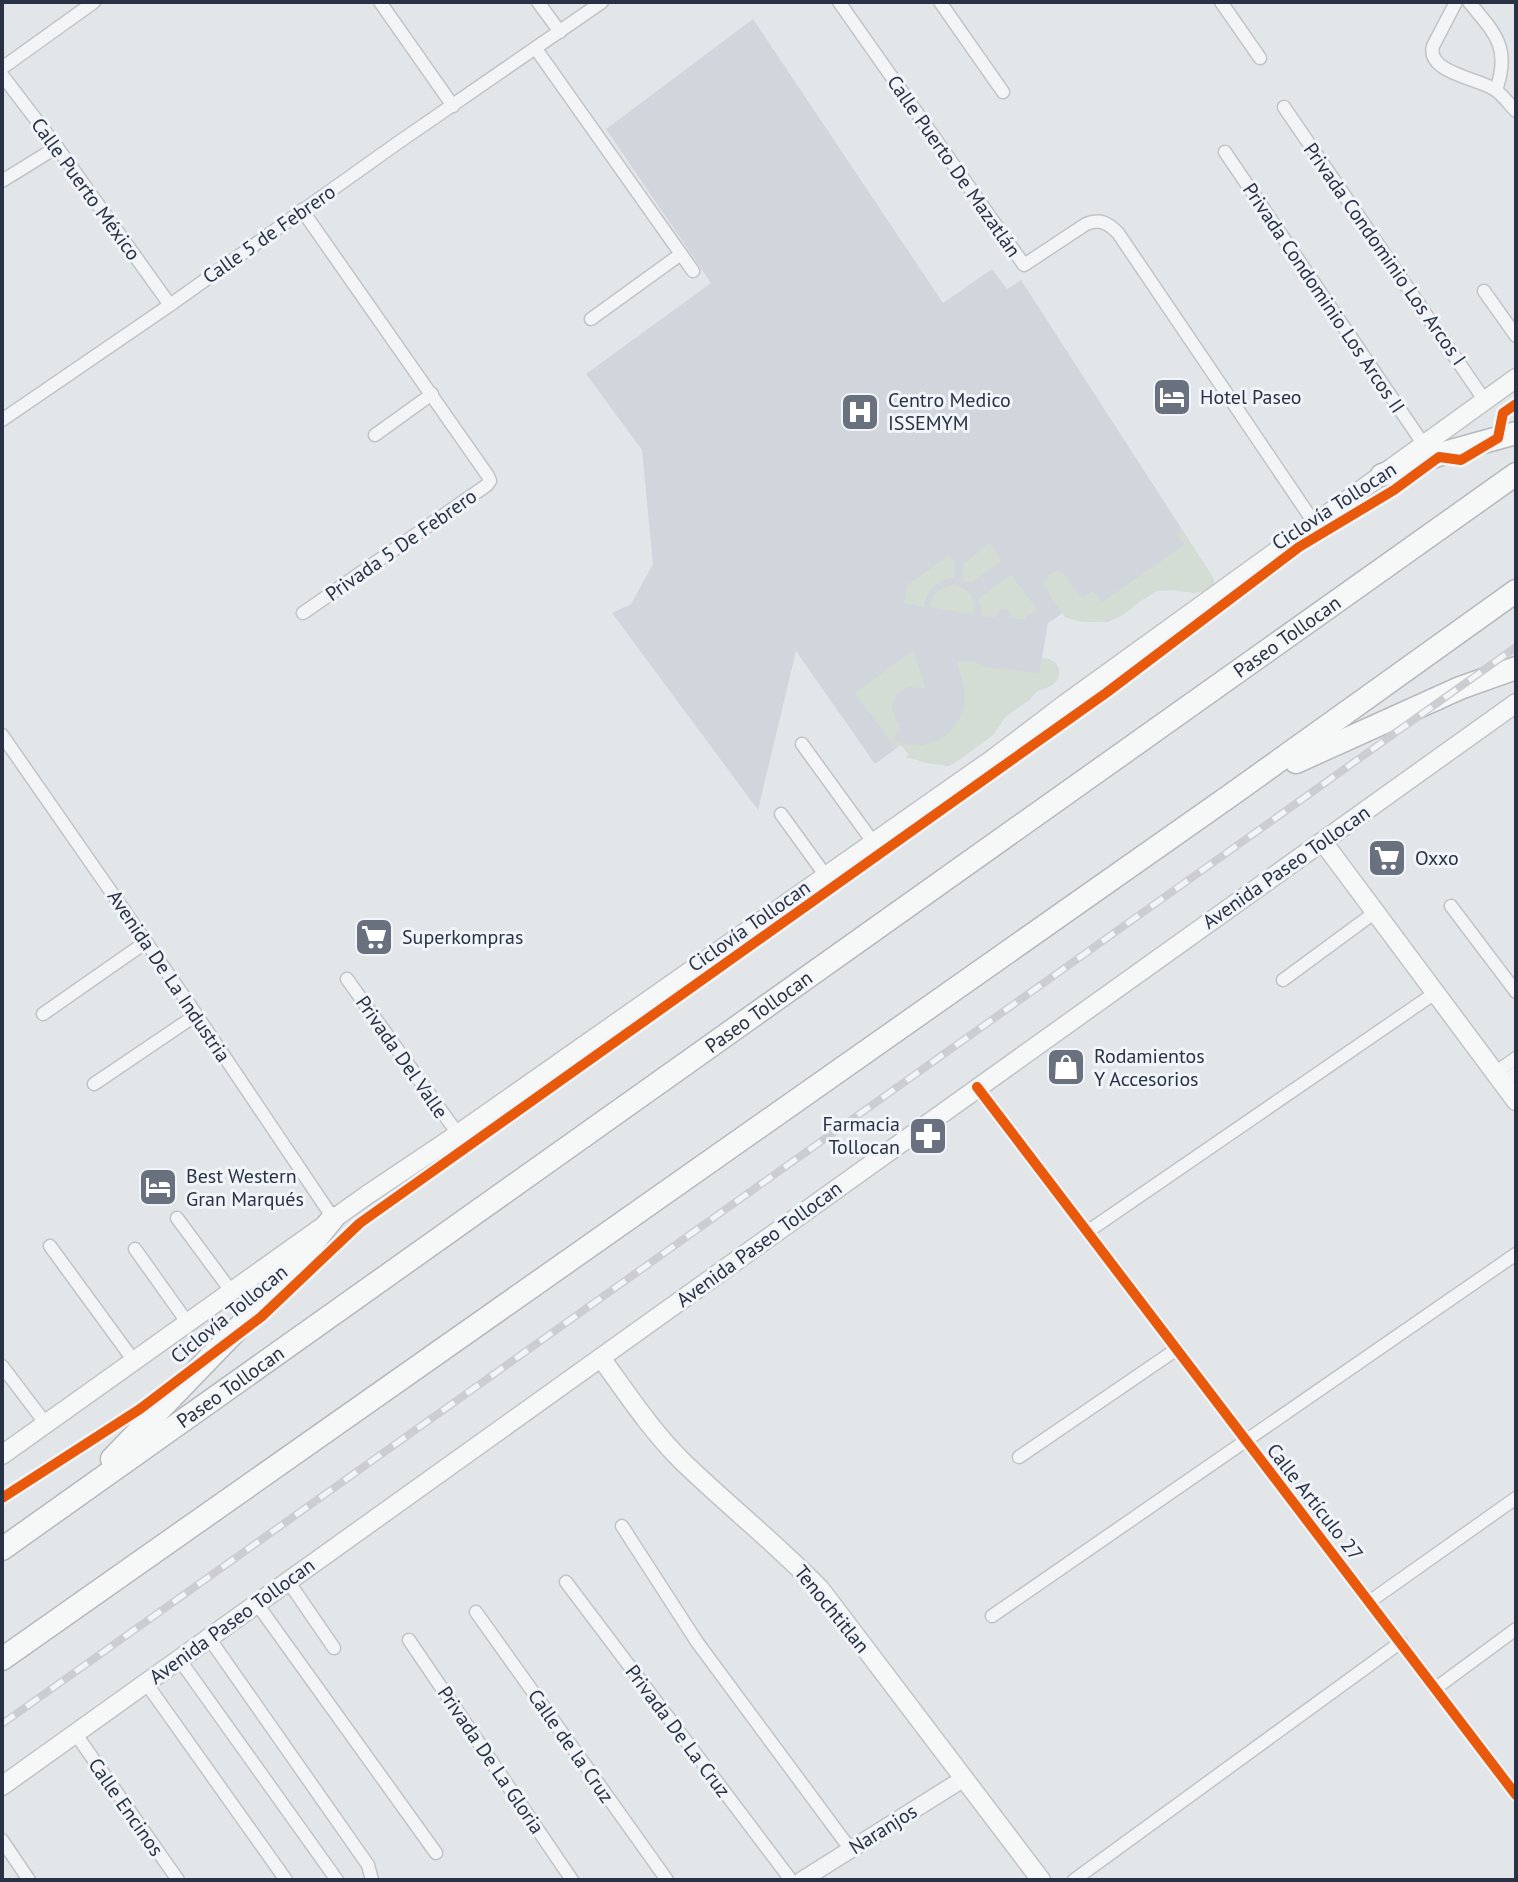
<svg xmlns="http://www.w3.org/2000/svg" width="1518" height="1882" viewBox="0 0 1518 1882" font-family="'PT Sans',sans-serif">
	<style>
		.built { fill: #d1d5dc }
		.green { fill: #d4ddd4 }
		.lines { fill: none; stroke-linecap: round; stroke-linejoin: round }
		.minor-casing { stroke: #c1c4c7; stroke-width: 15 }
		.tertiary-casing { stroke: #c1c4c7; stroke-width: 19 }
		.secondary-casing { stroke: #c1c4c7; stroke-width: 21 }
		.trunk-casing { stroke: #b5b9be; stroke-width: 25 }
		.minor { stroke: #f3f4f5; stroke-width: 12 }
		.tertiary { stroke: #f3f4f5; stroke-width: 16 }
		.secondary { stroke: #f6f7f7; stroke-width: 18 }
		.trunk { stroke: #f6f7f7; stroke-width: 22 }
		.rail-casing { stroke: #cccdd0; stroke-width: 8 }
		.rail { stroke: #f1f4f8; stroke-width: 5; stroke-dasharray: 15; stroke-linecap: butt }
		.cycleway-casing { stroke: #f1f4f8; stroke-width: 15 }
		.cycleway { stroke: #e8590c; stroke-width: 10 }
		.labels { text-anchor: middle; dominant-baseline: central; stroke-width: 6; stroke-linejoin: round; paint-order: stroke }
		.street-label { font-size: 20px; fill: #283244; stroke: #f1f4f8 }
		.poi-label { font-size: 20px; fill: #283244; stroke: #f1f4f8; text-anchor: start }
	</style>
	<rect width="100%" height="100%" fill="#e3e6e9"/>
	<path class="built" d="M 753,19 L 943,303 L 992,269 L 1007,289 L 1021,280 L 1214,579 L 1214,584 L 1195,593 L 1173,590 L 1157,591 L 1142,600 L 1117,618 L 1107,622 L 1075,620 L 1065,617 L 1063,613 L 1048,623 L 1042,658 L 1055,662 L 1059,670 L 1058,679 L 1051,686 L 1037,691 L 1029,700 L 1005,717 L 993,735 L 953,764 L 947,766 L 906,757 L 909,755 L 901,745 L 875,764 L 796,651 L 758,810 L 612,613 L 631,604 L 653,564 L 642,450 L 586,374 L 711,283 L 606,129 Z"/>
	<g class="green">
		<path d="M 1181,529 L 1214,579 L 1214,584 C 1199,601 1181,586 1161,590 C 1144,594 1134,609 1119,617 C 1107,623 1076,625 1065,616 C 1058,610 1048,592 1044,584 C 1046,575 1053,570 1062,572 L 1082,598 L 1093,591 L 1102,602 L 1184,545 L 1176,533 Z"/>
		<path d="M 990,543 L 1002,561 L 971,583 L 962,580 L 964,563 Z"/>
		<path d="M 950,555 L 955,563 L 954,578 C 937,579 927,590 924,607 L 904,603 L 907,585 Z"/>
		<path d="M 1011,575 L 1037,609 L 1022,620 L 1013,618 L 1010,611 L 1005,609 L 998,611 L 995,617 L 981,616 L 982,608 L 979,598 Z"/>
		<path d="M 954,585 C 969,588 978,599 974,615 L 930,607 C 931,593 940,587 954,585 Z"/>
		<path d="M 913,651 L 926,689 C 900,678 882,704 900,725 L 894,740 C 923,754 957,738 964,706 C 967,691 961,676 957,662 L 975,662 L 985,667 L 1039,673 L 1042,659 L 1047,658 L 1055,662 L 1059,675 L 1055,683 L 1037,691 L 1029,700 L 1005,717 L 993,735 L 953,764 C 938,767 921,762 906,757 L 909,755 L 902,745 L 896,748 L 855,693 Z"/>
	</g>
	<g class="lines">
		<defs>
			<g id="minor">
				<path d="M 380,2 L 453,106"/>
				<path d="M 538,2 L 560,32"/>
				<path d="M 839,2 L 1024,265 L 1086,224 C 1100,218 1108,223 1118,233 L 1315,524"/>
				<path d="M 940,2 L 1003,92"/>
				<path d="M 1221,2 L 1260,58"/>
				<path d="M 1456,2 L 1433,46 C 1426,72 1476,78 1494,89 C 1502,94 1509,104 1516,111"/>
				<path d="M 1469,2 C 1495,33 1511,48 1496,90"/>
				<path d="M 536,49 L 693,271"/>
				<path d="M 2,68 L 94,2"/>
				<path d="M 2,75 L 57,147 L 170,305"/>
				<path d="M 1284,107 L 1485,401"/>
				<path d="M 1225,152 L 1424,445"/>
				<path d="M 2,181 L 57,147"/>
				<path d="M 302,210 L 488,476 L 490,481 L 487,485 L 303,613"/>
				<path d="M 1484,291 L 1516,336"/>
				<path d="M 591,319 L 681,254"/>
				<path d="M 2,420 L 170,305 L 399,142 L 602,2"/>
				<path d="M 375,435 L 432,394"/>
				<path d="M 2,735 L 187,1001 L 333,1218"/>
				<path d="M 802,744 L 873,842"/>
				<path d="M 781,814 L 826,876"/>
				<path d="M 1451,906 L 1516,992"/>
				<path d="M 347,979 L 458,1134"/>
				<path d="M 1283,980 L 1374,913"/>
				<path d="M 43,1014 L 146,942"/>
				<path d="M 1495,1073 L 1516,1058"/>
				<path d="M 1502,1083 L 1516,1073"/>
				<path d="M 94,1084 L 196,1015"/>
				<path d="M 977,1087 L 1516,1795"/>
				<path d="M 177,1218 L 231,1291"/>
				<path d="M 1087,1232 L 1435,993"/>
				<path d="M 50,1246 L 134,1361"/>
				<path d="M 135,1249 L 187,1322"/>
				<path d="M 2,1366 L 46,1424"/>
				<path d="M 1019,1457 L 1177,1349"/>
				<path d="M 622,1526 L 697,1642 L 851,1850"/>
				<path d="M 288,1581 L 334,1648"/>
				<path d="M 566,1582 L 791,1880"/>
				<path d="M 1369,1602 L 1516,1498"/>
				<path d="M 257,1604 L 436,1853"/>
				<path d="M 476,1612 L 667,1880"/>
				<path d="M 992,1616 L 1516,1254"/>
				<path d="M 209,1638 L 368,1865 L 372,1880"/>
				<path d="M 409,1640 L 572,1880"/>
				<path d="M 179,1659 L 337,1880"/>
				<path d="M 146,1683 L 286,1880"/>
				<path d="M 1436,1688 L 1516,1629"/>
				<path d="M 75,1733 L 178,1880"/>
				<path d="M 2,1840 L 29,1880"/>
				<path d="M 1074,1880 L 1401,1642"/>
			</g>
			<path id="tertiary" d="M 802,1880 L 963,1779"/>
			<g id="secondary">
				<path d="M 1323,842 L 1516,1101"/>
				<path d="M 601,1358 C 626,1392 650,1429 681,1460 C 726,1504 777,1544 821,1590 L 1041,1880"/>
				<path d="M 2,1455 L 367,1195 L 458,1134 L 994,758 L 1065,704 L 1516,378"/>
				<path d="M 2,1786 L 1516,703"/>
			</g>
			<g id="trunk">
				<path d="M 1382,475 L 1447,452 L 1516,433"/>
				<path d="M 1296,762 L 1460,688 L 1516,668"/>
				<path d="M 112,1459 L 275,1290 L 333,1218"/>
				<path id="s1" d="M 2,1549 L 1516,474"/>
				<path d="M 2,1659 L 1231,795 L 1516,591"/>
			</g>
		</defs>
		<use href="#minor" class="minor-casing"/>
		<use href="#tertiary" class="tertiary-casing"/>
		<use href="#secondary" class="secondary-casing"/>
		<use href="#trunk" class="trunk-casing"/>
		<use href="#minor" class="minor"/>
		<use href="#tertiary" class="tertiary"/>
		<use href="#secondary" class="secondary"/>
		<use href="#trunk" class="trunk"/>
		<defs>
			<path id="rail" d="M 2,1724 L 1516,647"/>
		</defs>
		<use href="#rail" class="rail-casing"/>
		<use href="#rail" class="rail"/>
		<defs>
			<g id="cycleway">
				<path d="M 977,1087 L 1516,1795"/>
				<path d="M 2,1498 L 140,1409 L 261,1317 L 360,1223 L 1106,693 L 1299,547 L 1394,490 L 1439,457 L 1461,460 L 1498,438 L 1503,413 L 1516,404"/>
			</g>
		</defs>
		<use href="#cycleway" class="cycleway-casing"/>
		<use href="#cycleway" class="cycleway"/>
	</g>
	<defs>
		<symbol id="hotel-square" viewBox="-11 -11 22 22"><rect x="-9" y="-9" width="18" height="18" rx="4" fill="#69717e" stroke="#f1f4f8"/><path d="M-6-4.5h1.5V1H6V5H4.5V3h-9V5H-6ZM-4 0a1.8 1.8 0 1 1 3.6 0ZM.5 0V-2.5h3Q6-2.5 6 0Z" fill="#fff"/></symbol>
		<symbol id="hospital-square" viewBox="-11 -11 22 22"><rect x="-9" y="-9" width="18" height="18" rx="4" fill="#69717e" stroke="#f1f4f8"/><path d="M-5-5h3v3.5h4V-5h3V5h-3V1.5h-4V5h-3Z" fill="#fff"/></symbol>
		<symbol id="supermarket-square" viewBox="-11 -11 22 22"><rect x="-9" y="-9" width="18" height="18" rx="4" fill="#69717e" stroke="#f1f4f8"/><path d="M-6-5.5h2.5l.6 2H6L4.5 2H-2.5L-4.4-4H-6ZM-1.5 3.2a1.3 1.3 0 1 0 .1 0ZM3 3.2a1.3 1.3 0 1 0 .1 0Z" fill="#fff"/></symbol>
		<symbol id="shop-square" viewBox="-11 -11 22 22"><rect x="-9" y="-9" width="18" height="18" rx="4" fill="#69717e" stroke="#f1f4f8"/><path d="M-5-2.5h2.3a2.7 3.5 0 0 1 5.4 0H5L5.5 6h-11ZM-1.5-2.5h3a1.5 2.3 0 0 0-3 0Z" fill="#fff"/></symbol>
		<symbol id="pharmacy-square" viewBox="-11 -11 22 22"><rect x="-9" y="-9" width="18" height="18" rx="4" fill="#69717e" stroke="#f1f4f8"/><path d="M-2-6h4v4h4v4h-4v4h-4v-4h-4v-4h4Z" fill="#fff"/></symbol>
	</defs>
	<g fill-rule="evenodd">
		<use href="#hotel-square" x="1150" y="375" width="44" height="44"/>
		<use href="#hospital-square" x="838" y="390" width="44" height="44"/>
		<use href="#supermarket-square" x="1365" y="836" width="44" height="44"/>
		<use href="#supermarket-square" x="352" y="915" width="44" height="44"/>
		<use href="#shop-square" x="1044" y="1045" width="44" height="44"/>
		<use href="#pharmacy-square" x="906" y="1114" width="44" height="44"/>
		<use href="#hotel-square" x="136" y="1165" width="44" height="44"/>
	</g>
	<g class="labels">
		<g class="street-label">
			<text transform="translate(954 166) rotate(55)">Calle Puerto De Mazatlán</text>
			<text transform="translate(86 189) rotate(54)">Calle Puerto México</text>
			<text transform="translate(269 234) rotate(-35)">Calle 5 de Febrero</text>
			<text transform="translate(1385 254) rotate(55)">Privada Condominio Los Arcos I</text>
			<text transform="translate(1324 298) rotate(56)">Privada Condominio Los Arcos II</text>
			<text transform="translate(1334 506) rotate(-33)">Ciclovía Tollocan</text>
			<text transform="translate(401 545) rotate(-35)">Privada 5 De Febrero</text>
			<text stroke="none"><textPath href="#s1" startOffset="1576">Paseo Tollocan</textPath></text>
			<text transform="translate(1286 867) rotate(-35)">Avenida Paseo Tollocan</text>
			<text transform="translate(749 926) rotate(-35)">Ciclovía Tollocan</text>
			<text transform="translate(169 976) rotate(56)">Avenida De La Industria</text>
			<text stroke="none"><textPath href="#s1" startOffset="928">Paseo Tollocan</textPath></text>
			<text transform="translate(402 1057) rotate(55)">Privada Del Valle</text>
			<text transform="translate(759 1244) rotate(-36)">Avenida Paseo Tollocan</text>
			<text transform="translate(229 1314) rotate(-39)">Ciclovía Tollocan</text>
			<text stroke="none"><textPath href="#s1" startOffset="280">Paseo Tollocan</textPath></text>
			<text transform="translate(1315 1502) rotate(52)">Calle Artículo 27</text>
			<text transform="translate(832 1609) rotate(51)">Tenochtitlan</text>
			<text transform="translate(232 1621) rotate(-36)">Avenida Paseo Tollocan</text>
			<text transform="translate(678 1731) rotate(53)">Privada De La Cruz</text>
			<text transform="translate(571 1746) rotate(55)">Calle de la Cruz</text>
			<text transform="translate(491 1760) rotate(56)">Privada De La Gloria</text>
			<text transform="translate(126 1807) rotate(55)">Calle Encinos</text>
			<text transform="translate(883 1829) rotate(-32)">Naranjos</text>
		</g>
		<g class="poi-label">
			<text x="1200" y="397">Hotel Paseo</text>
			<text x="888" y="400">Centro Medico<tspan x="888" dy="23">ISSEMYM</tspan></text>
			<text x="1415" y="858">Oxxo</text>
			<text x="402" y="937">Superkompras</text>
			<text x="1094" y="1056">Rodamientos<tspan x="1094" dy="23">Y Accesorios</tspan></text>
			<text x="900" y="1124" text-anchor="end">Farmacia<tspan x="900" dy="23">Tollocan</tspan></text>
			<text x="186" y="1176">Best Western<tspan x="186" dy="23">Gran Marqués</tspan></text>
		</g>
	</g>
	<rect width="1518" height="1882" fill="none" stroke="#283244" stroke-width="8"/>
</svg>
